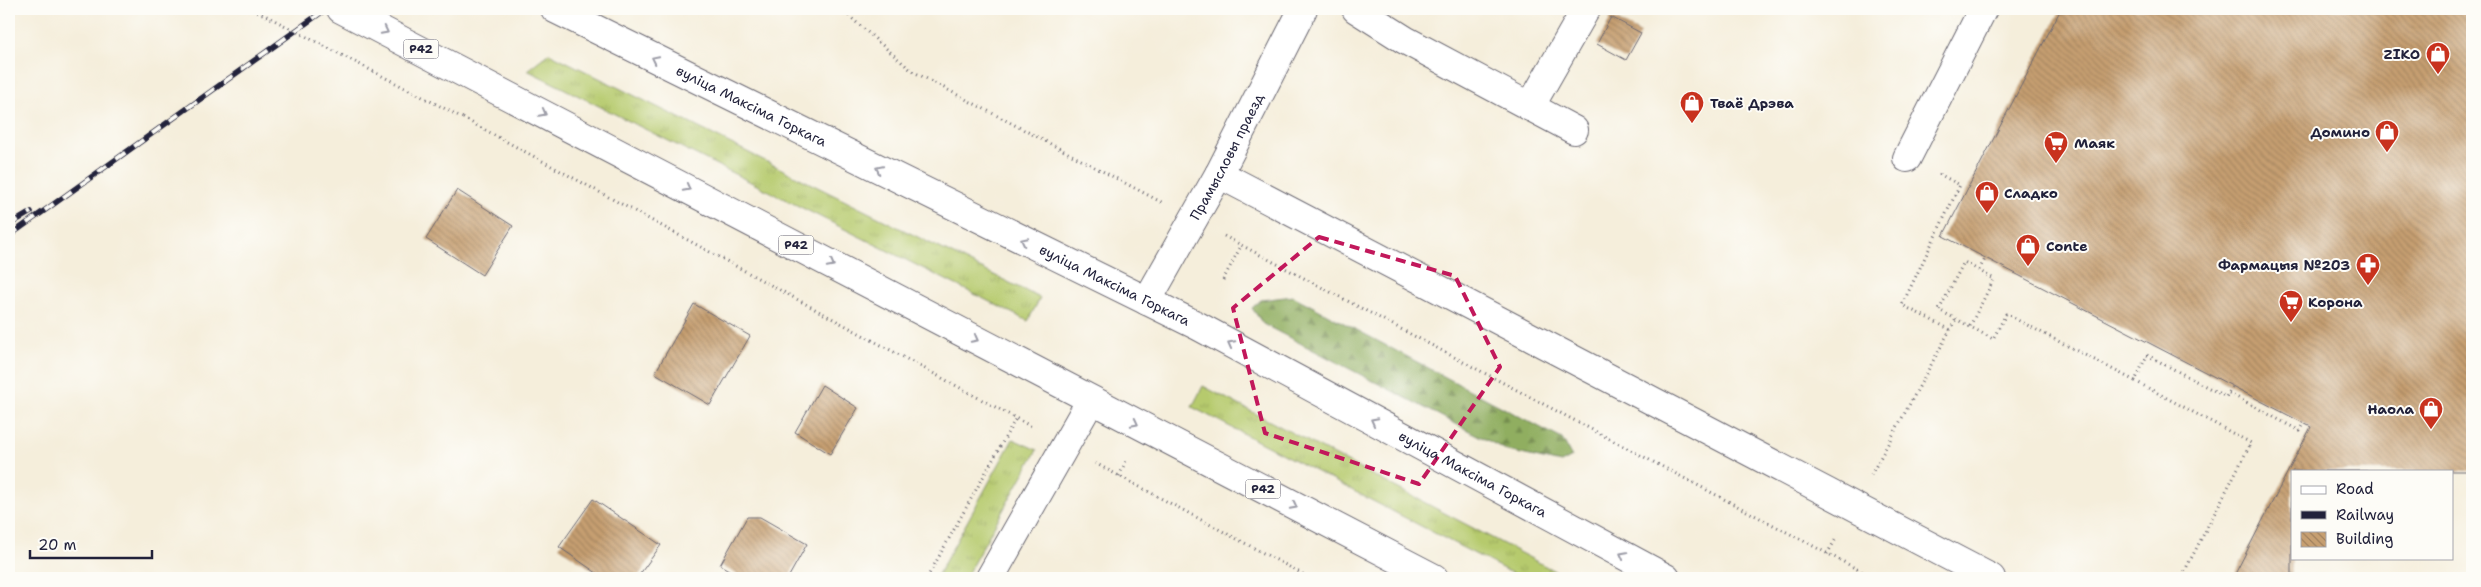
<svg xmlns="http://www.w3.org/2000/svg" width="2481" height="587" viewBox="0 0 2481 587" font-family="'Shantell Sans',sans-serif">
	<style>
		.grass { fill: url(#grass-tufts); stroke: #6c7654 }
		.forest { fill: url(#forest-firs); stroke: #59684e }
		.building { fill: url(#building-back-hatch) }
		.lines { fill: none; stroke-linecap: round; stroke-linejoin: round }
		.minor-casing { stroke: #6c6973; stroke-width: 30 }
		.major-casing { stroke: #6c6973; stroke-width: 30 }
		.path { stroke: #6c6973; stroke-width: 3; stroke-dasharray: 1 4; stroke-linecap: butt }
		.minor { stroke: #fff; stroke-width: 28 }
		.major { stroke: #fff; stroke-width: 28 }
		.rail-casing { stroke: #22223b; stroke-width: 5.5 }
		.rail { stroke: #fdfcf7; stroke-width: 4; stroke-dasharray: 11; stroke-linecap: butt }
		.path-bridge { stroke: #6c6973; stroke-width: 3; stroke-dasharray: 1 4; stroke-linecap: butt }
		.oneway { stroke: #9c9ca7 }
		.marked { fill: none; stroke: #c2185b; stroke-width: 4; stroke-dasharray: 10 6; stroke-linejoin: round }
		.labels { text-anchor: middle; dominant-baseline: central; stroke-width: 4; stroke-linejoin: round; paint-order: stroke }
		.shield { fill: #fdfcf7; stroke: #646373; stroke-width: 1 }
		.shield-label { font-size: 12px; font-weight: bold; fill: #22223b }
		.poi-label { font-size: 14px; font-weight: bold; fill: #22223b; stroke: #fdfcf7; text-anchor: start }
		.street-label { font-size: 14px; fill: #22223b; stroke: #fdfcf7 }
	</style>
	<defs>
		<pattern id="grass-tufts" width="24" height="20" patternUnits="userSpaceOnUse" patternTransform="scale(1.25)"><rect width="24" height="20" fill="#b6ca6d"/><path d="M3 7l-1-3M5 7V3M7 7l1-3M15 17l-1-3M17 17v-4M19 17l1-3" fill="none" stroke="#9cad5f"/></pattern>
		<pattern id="forest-firs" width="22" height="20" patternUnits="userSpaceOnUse" patternTransform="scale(1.25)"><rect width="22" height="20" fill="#90ae60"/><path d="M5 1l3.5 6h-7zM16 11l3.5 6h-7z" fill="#758d50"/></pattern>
		<pattern id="building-back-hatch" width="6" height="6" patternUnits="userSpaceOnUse" patternTransform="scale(1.25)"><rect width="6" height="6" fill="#c69f71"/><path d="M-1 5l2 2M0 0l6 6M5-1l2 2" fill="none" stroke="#a0815e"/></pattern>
	</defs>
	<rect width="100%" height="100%" fill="#fdfcf7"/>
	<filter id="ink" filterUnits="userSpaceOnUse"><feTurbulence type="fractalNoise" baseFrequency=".02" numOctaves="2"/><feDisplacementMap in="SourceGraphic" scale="10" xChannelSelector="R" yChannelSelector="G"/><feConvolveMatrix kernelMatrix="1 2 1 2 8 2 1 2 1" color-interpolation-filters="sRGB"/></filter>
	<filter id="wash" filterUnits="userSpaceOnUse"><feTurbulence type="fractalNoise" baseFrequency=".0096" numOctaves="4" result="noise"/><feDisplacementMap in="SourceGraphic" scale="20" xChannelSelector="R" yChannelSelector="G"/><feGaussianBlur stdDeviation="1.12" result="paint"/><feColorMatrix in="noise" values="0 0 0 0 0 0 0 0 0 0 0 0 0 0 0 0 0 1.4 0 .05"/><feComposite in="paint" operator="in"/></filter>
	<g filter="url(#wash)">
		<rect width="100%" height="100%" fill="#f5eedb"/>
		<g class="grass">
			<path d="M 549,53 L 1040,298 L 1028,321 L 527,70 Z"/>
			<path d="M 1203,386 L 1568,578 L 1521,578 L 1192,407 Z"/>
			<path d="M 1013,439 L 1037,450 L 965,578 L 936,578 Z"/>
		</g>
		<path class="forest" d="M 1293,296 L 1562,439 L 1572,457 L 1561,463 L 1508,451 L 1263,324 L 1252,308 L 1261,300 Z"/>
		<g id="blocks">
			<g class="building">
				<path d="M 2061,9 L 2472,9 L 2472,471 L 2292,471 L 2292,578 L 2233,578 L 2311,427 L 1943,236 Z"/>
				<path d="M 1611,17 L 1641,33 L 1626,60 L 1597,44 Z"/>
				<path d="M 457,190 L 513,226 L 482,275 L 426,239 Z"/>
				<path d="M 694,304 L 750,336 L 710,405 L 655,373 Z"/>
				<path d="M 822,385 L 858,408 L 830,454 L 795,432 Z"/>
				<path d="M 593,499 L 661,545 L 637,578 L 604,578 L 559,547 Z"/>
				<path d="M 747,517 L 760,517 L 807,544 L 788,578 L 743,578 L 720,565 Z"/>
			</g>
		</g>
	</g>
	<g filter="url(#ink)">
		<use href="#blocks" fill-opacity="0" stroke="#6c6973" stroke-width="1"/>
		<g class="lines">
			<defs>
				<g id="minor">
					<path d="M 1356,9 L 1405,40 L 1574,130"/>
					<path d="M 1530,107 L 1586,9"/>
					<path d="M 1907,158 L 1983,9"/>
					<path d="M 1219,174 L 1991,578"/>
					<path id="s1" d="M 1147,301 L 1219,174 L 1303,9"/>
					<path d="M 990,578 L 1091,400"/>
				</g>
				<g id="major">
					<path d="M 341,9 L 1434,578"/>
					<path id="s2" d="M 555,9 L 1198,326 L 1666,578"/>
				</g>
			</defs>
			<use href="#minor" class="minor-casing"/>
			<use href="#major" class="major-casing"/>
			<g class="path">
				<path d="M 841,9 L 912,71 L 1163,203"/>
				<path d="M 463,118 L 1034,428"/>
				<path d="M 1939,174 L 1960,185 L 1902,305 L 1951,330"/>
				<path d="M 1224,236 L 1874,578"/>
				<path d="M 1979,270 L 1985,259"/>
				<path d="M 1223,280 L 1241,246"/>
				<path d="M 1970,326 L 1994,279 L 1964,262 L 1939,310 L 1993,339 L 2006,314 L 2135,381 L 2147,355 L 2226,397 L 2232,387"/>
				<path d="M 2135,381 L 2251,443 L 2181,578"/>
				<path d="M 2229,393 L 2300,431 L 2304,424"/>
				<path d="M 1095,463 L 1310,578"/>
				<path d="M 1871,475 L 1956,319"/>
				<path d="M 1119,476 L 1127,459"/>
				<path d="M 1827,554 L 1837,537"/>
				<path d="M 927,578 L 1016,418"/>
			</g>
			<use href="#minor" class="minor"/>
			<use href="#major" class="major"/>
			<defs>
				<g id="rail">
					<path d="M 9,225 L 31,212"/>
					<path d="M 9,236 L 326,9"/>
				</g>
			</defs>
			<use href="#rail" class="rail-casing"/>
			<use href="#rail" class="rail"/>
			<path class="path-bridge" d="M 253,9 L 463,118"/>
		</g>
		<defs><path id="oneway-chevron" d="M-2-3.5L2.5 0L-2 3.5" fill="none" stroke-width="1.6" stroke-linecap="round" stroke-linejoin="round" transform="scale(1.25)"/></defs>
		<g class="oneway">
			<use href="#oneway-chevron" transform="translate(385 31) rotate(27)"/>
			<use href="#oneway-chevron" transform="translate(655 59) rotate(-154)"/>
			<use href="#oneway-chevron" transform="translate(543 113) rotate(28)"/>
			<use href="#oneway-chevron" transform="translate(879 169) rotate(-154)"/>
			<use href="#oneway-chevron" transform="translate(687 188) rotate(28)"/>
			<use href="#oneway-chevron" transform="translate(1024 241) rotate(-154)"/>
			<use href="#oneway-chevron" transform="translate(831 264) rotate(28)"/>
			<use href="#oneway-chevron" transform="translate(975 339) rotate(28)"/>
			<use href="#oneway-chevron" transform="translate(1231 344) rotate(-152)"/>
			<use href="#oneway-chevron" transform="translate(1374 421) rotate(-152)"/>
			<use href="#oneway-chevron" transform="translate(1135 423) rotate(27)"/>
			<use href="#oneway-chevron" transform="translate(1294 506) rotate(27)"/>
			<use href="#oneway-chevron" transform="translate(1623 555) rotate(-152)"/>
		</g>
	</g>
	<path class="marked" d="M 1319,237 L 1455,276 L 1500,367 L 1419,484 L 1265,433 L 1233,308 Z"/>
	<defs>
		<symbol id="shop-pin" viewBox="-11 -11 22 30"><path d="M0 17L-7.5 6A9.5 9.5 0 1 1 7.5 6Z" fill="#c8321e" stroke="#fdfcf7"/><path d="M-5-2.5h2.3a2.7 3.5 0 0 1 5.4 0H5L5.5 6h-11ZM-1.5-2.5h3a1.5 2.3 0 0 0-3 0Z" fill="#fff"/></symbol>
		<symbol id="supermarket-pin" viewBox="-11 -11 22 30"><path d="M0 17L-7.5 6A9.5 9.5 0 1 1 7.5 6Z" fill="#c8321e" stroke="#fdfcf7"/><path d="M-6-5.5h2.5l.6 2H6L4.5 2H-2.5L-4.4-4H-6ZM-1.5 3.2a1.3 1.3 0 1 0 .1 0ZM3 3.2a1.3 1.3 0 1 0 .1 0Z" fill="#fff"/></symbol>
		<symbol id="pharmacy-pin" viewBox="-11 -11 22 30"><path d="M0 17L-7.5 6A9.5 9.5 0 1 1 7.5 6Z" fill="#c8321e" stroke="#fdfcf7"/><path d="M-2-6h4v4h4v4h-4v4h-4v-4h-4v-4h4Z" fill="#fff"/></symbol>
	</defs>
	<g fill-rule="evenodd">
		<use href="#shop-pin" x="2424" y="40" width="28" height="38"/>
		<use href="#shop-pin" x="1678" y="89" width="28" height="38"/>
		<use href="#shop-pin" x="2373" y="118" width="28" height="38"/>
		<use href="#supermarket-pin" x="2042" y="129" width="28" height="38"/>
		<use href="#shop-pin" x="1973" y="179" width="28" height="38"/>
		<use href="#shop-pin" x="2014" y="232" width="28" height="38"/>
		<use href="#pharmacy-pin" x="2354" y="251" width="28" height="38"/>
		<use href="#supermarket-pin" x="2277" y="288" width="28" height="38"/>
		<use href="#shop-pin" x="2417" y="395" width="28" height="38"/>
	</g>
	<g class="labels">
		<g class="shield">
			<rect x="403.5" y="39.5" width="35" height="19" rx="4"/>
			<rect x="778.5" y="235.5" width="35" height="19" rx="4"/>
			<rect x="1245.5" y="479.5" width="35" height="19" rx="4"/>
		</g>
		<g class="shield-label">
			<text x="421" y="49">Р42</text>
			<text x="796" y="245">Р42</text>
			<text x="1263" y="489">Р42</text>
		</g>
		<g class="poi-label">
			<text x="2420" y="54" text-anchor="end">ZIKO</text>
			<text x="1710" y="103">Тваё Дрэва</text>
			<text x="2370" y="132" text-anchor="end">Домино</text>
			<text x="2074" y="143">Маяк</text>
			<text x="2004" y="193">Сладко</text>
			<text x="2046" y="246">Conte</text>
			<text x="2350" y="265" text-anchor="end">Фармацыя №203</text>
			<text x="2308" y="302">Корона</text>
			<text x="2414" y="409" text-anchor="end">Наола</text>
		</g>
		<g class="street-label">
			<text stroke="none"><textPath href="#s2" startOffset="219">вуліца Максіма Горкага</textPath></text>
			<text stroke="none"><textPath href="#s1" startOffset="165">Прамысловы праезд</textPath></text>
			<text stroke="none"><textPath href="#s2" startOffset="624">вуліца Максіма Горкага</textPath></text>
			<text stroke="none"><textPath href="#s2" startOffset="1029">вуліца Максіма Горкага</textPath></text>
		</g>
	</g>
	<rect width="2481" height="587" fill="none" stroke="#fdfcf7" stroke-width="30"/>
	<rect x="2291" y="470" width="162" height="90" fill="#fdfcf7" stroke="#a5a5ac"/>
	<rect x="2301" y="486" width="25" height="8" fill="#ffffff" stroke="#a5a5ac"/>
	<text x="2336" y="494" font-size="15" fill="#22223b">Road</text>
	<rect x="2301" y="511" width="25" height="8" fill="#22223b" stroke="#a5a5ac"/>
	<text x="2336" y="520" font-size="15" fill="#22223b">Railway</text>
	<rect x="2301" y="532" width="25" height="15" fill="url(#building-back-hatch)" stroke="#a5a5ac"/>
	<text x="2336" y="544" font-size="15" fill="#22223b">Building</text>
	<path d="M30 550v8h122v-8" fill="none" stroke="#22223b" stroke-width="2.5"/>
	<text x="38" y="550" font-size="15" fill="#22223b" stroke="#fdfcf7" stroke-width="4" paint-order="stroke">20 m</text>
</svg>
